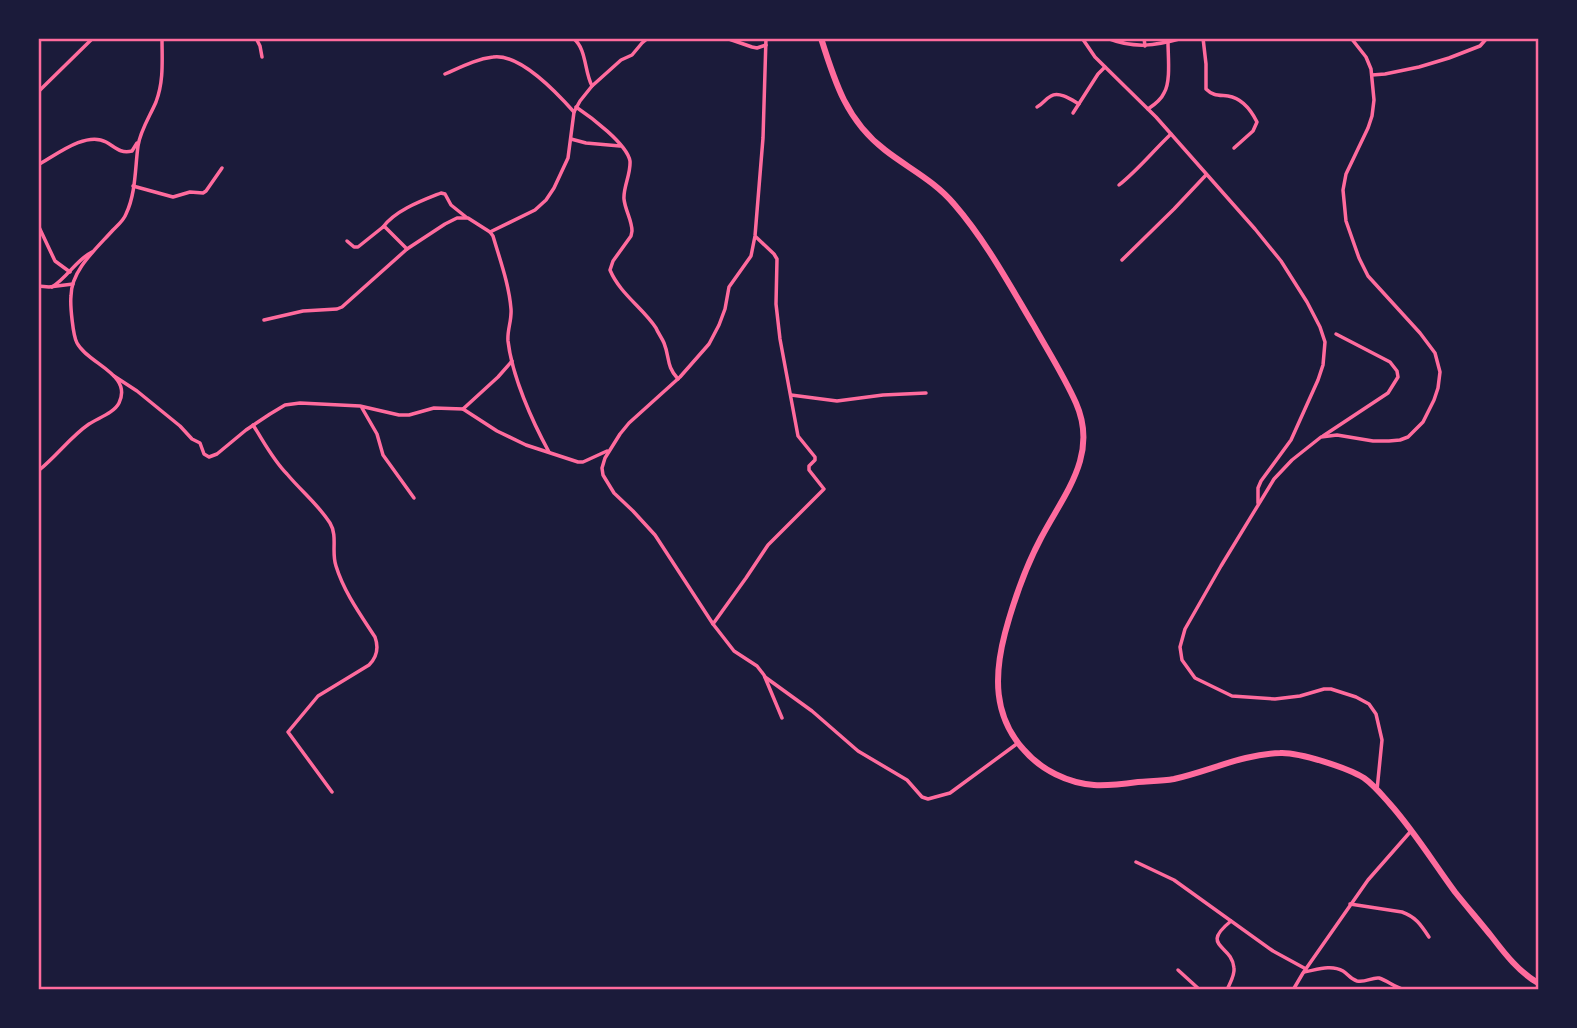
<svg xmlns="http://www.w3.org/2000/svg" width="1577" height="1028" viewBox="0 0 1577 1028" font-family="Poppins,sans-serif">
	<style>
		.lines { fill: none; stroke-linecap: round; stroke-linejoin: round }
		.minor { stroke: #ff6b9d; stroke-width: 3.5 }
		.trunk { stroke: #ff6b9d; stroke-width: 6 }
		.neatline { fill: none; stroke: #ff6b9d; stroke-width: 2.5 }
	</style>
	<rect width="100%" height="100%" fill="#1b1b3a"/>
	<g class="lines">
		<g class="minor">
			<path d="M 256,38 L 260,46 L 262,57"/>
			<path d="M 573,38 C 587,49 584,71 592,86"/>
			<path d="M 726,38 L 752,47 L 757,48 L 766,45"/>
			<path d="M 766,38 L 763,138 L 755,236 L 751,256 L 729,287 L 725,309 L 719,325 L 709,344 L 680,377 L 629,423 L 620,434 L 605,458 L 602,468 L 603,475 L 614,493 L 633,511 L 655,535 L 713,624 L 734,651 L 757,666 L 764,675 L 782,718"/>
			<path d="M 1082,38 L 1095,57 L 1156,117 L 1255,229 L 1281,261 L 1307,302 L 1320,327 L 1325,342 L 1323,365 L 1318,380 L 1291,440 L 1261,481 L 1258,488 L 1258,503"/>
			<path d="M 1107,38 C 1135,49 1154,46 1183,38"/>
			<path d="M 1144,38 L 1145,46"/>
			<path d="M 1203,38 L 1206,64 L 1206,89 C 1213,96 1218,95 1228,96 C 1241,98 1251,110 1257,122 L 1253,131 L 1234,148"/>
			<path d="M 1351,38 L 1366,57 L 1371,69 L 1374,100 L 1372,116 L 1368,128 L 1346,174 L 1343,190 L 1346,221 L 1359,258 L 1368,276 L 1420,333 L 1435,353 L 1440,372 L 1438,388 L 1434,400 L 1423,422 L 1408,437 L 1400,440 L 1389,441 L 1373,441 L 1337,435 L 1321,437 L 1292,460 L 1274,479 L 1221,566 L 1185,629 L 1180,647 L 1182,660 L 1195,678 L 1232,696 L 1275,699 L 1300,696 L 1324,689 L 1331,689 L 1356,697 L 1369,704 L 1376,714 L 1382,740 L 1377,790"/>
			<path d="M 445,74 C 461,67 476,59 493,57 C 520,53 557,93 574,112"/>
			<path d="M 1372,75 L 1385,74 L 1419,67 L 1449,58 L 1480,46 L 1487,38"/>
			<path d="M 38,92 L 93,38"/>
			<path d="M 576,107 C 591,117 627,144 630,161 C 631,174 623,187 624,199 C 625,210 632,220 632,231 L 631,236 L 613,261 L 610,270 C 620,294 643,308 656,328 C 658,333 662,338 664,343 C 670,358 666,366 678,379"/>
			<path d="M 1037,107 C 1043,104 1045,99 1051,96 C 1059,91 1072,100 1079,104"/>
			<path d="M 1148,109 C 1154,105 1161,100 1164,93 C 1171,82 1168,56 1168,42"/>
			<path d="M 1073,113 L 1098,74 L 1105,67"/>
			<path d="M 571,139 L 586,143 L 620,146"/>
			<path d="M 38,165 C 56,155 86,131 106,142 C 115,147 120,154 132,151 L 137,143"/>
			<path d="M 1119,185 C 1138,170 1153,151 1171,134"/>
			<path d="M 133,186 L 173,197 L 190,192 L 203,193 L 206,191 L 222,168"/>
			<path d="M 38,225 L 55,261 L 70,272"/>
			<path d="M 383,227 C 396,210 421,201 441,193 L 445,194 L 451,205 L 466,217"/>
			<path d="M 490,232 L 535,210 L 546,200 L 554,188 L 568,158 L 574,112 L 580,101 L 592,86 L 621,60 L 632,55 L 642,43 L 648,38"/>
			<path d="M 347,241 L 354,247 L 358,247 L 383,227 L 385,227 L 407,249"/>
			<path d="M 1122,260 L 1174,209 L 1206,175"/>
			<path d="M 38,286 L 49,287 L 73,284"/>
			<path d="M 52,287 C 68,277 76,260 92,252"/>
			<path d="M 264,320 L 303,311 L 337,309 L 342,307 L 407,249 L 445,224 L 457,218 L 468,218 L 490,232 L 493,236 C 500,260 509,284 511,309 C 512,320 507,330 508,341 C 512,376 532,421 549,452"/>
			<path d="M 114,376 L 137,391 L 180,426 L 192,439 L 200,443 L 204,454 L 209,457 L 217,454 L 246,430 L 270,414 L 285,405 L 300,403 L 360,406 L 399,415 L 409,415 L 434,408 L 463,409 L 497,431 L 526,445 L 578,462 L 583,462 L 607,451"/>
			<path d="M 791,395 L 837,401 L 883,395 L 926,393"/>
			<path d="M 362,408 L 377,434 L 383,455 L 414,498"/>
			<path d="M 463,409 L 498,377 L 512,361"/>
			<path d="M 253,425 C 264,442 273,460 287,474 C 302,492 317,503 330,523 C 338,536 331,552 336,566 C 344,592 360,614 375,637 C 379,648 377,657 369,665 L 318,696 L 288,732 L 332,792"/>
			<path d="M 1323,436 L 1388,393 L 1398,377 L 1397,371 L 1390,362 L 1336,334"/>
			<path d="M 38,471 C 57,456 70,437 89,424 C 98,418 114,413 119,403 C 133,374 88,364 77,343 C 73,336 70,305 71,296 C 71,270 97,248 113,230 C 118,225 124,220 126,214 C 136,193 135,168 138,146 C 140,131 150,116 156,102 C 164,81 162,60 162,38"/>
			<path d="M 713,624 L 746,578 L 768,545 L 824,489 L 809,470 L 809,466 L 815,460 L 815,457 L 798,436 L 780,339 L 776,304 L 777,259 L 774,254 L 756,237"/>
			<path d="M 765,677 L 812,711 L 858,751 L 907,780 L 922,797 L 928,799 L 950,793 L 1018,743"/>
			<path d="M 1136,862 L 1174,880 L 1273,951 L 1306,969"/>
			<path d="M 1350,904 L 1402,912 C 1416,917 1421,925 1429,937"/>
			<path d="M 1178,970 L 1200,990"/>
			<path d="M 1304,972 C 1316,970 1331,964 1343,971 C 1348,974 1350,979 1357,981 C 1365,983 1372,977 1379,978 C 1388,981 1394,987 1405,990"/>
			<path d="M 1227,990 C 1230,983 1235,975 1234,968 C 1232,944 1199,947 1231,921"/>
			<path d="M 1293,990 L 1303,973 L 1368,880 L 1411,831"/>
		</g>
		<path class="trunk" d="M 821,38 C 835,83 847,121 885,150 C 908,168 935,181 954,204 C 986,241 1009,284 1034,326 C 1048,351 1064,376 1076,403 C 1099,455 1064,494 1041,538 C 1025,568 1014,600 1005,633 C 994,675 993,716 1024,750 C 1041,770 1068,783 1094,785 C 1108,786 1123,784 1138,782 C 1150,781 1162,781 1174,779 C 1210,771 1243,754 1280,753 C 1299,752 1348,768 1364,778 C 1374,785 1382,795 1390,804 C 1414,831 1433,862 1455,892 C 1467,907 1480,922 1492,937 C 1505,954 1519,972 1538,983"/>
	</g>
	<rect width="1577" height="1028" fill="none" stroke="#1b1b3a" stroke-width="80"/>
	<rect x="40" y="40" width="1497" height="948" class="neatline"/>
</svg>
